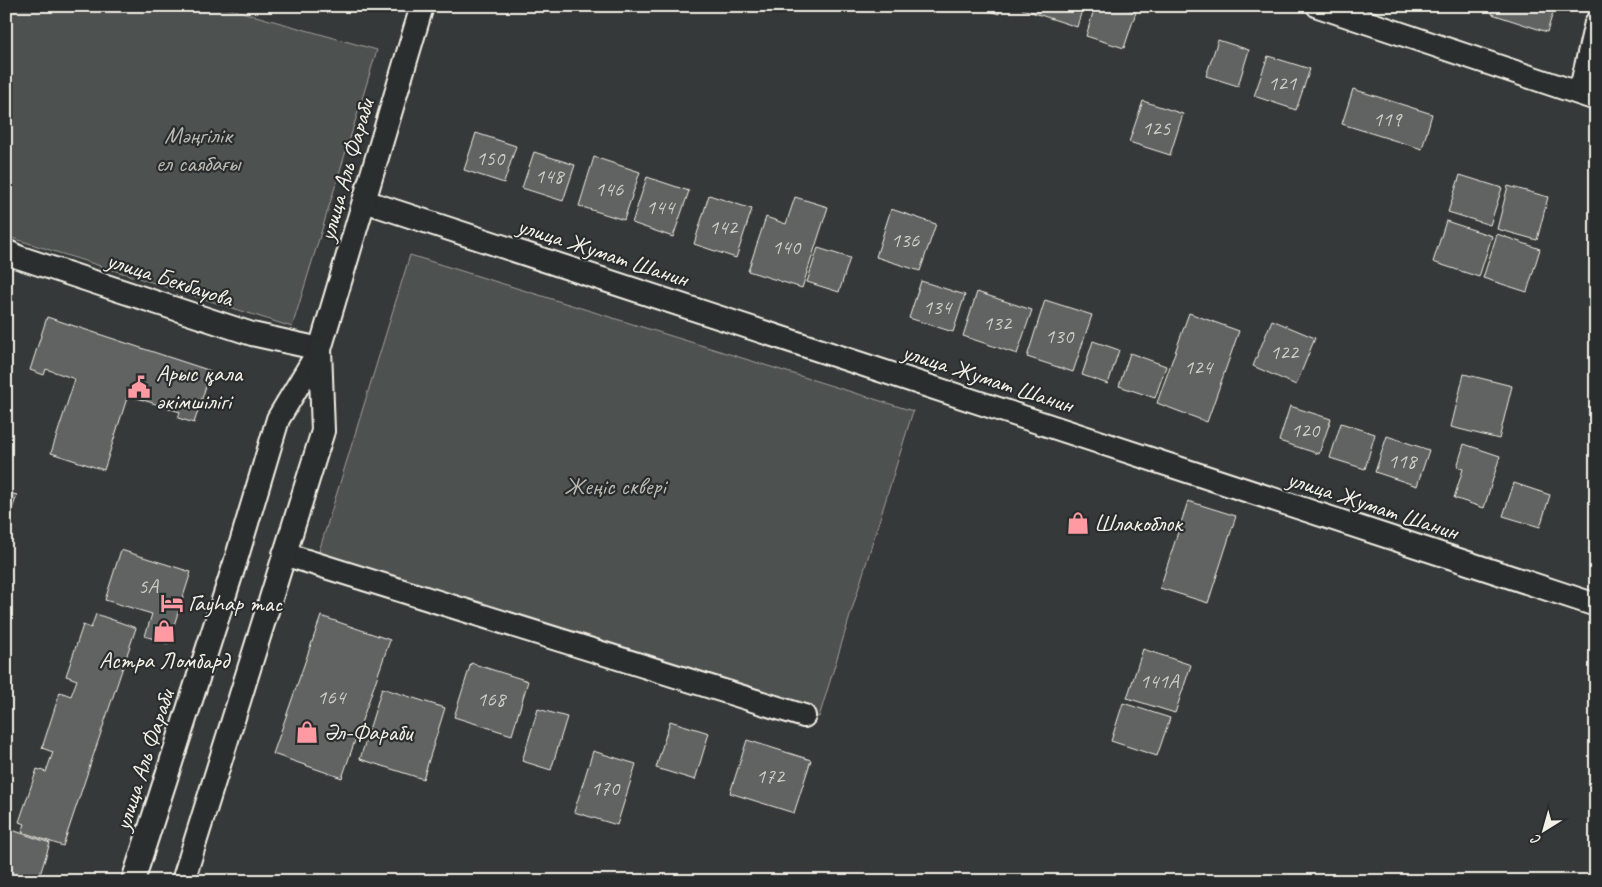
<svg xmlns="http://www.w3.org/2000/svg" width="1602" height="887" viewBox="0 0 1602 887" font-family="Caveat,sans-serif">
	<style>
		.green { fill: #4e514f; stroke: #a1a19c }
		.building { fill: #616362; stroke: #f4f1e8 }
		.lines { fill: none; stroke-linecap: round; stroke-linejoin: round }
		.minor-casing { stroke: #f4f1e8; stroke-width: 26 }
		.minor { stroke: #2a2d2e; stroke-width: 22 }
		.labels { text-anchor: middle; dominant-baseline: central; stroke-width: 4.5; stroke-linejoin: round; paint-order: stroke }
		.number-label { font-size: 21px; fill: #cfcec6 }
		.park-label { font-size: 24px; fill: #bab9b2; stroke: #2a2d2e }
		.street-label { font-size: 24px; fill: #f4f1e8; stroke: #2a2d2e }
		.poi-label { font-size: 24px; fill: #f4f1e8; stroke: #2a2d2e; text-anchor: start }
	</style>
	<rect width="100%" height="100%" fill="#363939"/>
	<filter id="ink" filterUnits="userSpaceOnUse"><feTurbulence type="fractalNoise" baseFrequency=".02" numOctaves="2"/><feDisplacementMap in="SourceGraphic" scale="10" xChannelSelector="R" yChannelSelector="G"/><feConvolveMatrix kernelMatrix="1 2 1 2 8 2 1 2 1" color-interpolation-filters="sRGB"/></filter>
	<g filter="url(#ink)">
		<g class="green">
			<path d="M 6,6 L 220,6 L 377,50 L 292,327 L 6,236 Z"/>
			<path d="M 410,255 L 913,411 L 819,717 L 316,561 Z"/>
		</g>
		<g class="building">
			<path d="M 974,6 L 1001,6 L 999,14 Z"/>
			<path d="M 1023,6 L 1083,6 L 1077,27 L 1022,9 Z"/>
			<path d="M 1095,6 L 1118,6 L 1136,12 L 1124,48 L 1086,36 Z"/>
			<path d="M 1494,6 L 1555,6 L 1547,32 L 1492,14 Z"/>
			<path d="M 1218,40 L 1249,50 L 1238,86 L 1206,76 Z"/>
			<path d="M 1268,56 L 1310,69 L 1296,110 L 1254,96 Z"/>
			<path d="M 1353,89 L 1432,114 L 1422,149 L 1342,124 Z"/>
			<path d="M 1143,101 L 1183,114 L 1170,155 L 1129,142 Z"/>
			<path d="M 476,133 L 516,146 L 504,183 L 464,170 Z"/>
			<path d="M 534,152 L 575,165 L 563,201 L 522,188 Z"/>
			<path d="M 594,157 L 640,172 L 624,220 L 579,206 Z"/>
			<path d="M 1460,175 L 1502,188 L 1490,225 L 1448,212 Z"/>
			<path d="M 647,177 L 689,191 L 673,237 L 632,223 Z"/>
			<path d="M 1508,186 L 1548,197 L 1537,240 L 1497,229 Z"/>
			<path d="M 709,195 L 752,209 L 736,258 L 694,244 Z"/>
			<path d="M 795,197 L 828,207 L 802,288 L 748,271 L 766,217 L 786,224 Z"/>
			<path d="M 891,209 L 936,224 L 920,271 L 876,257 Z"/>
			<path d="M 1446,221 L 1492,236 L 1479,277 L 1433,262 Z"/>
			<path d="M 1497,234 L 1540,249 L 1527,292 L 1483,278 Z"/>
			<path d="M 818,248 L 850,258 L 839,292 L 807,282 Z"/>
			<path d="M 921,281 L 965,295 L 953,332 L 909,318 Z"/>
			<path d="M 977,292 L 1032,310 L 1017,354 L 963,336 Z"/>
			<path d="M 1045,300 L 1092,315 L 1073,372 L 1027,357 Z"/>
			<path d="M 1189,313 L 1239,331 L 1207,422 L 1157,403 Z"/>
			<path d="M 47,317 L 211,371 L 194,423 L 178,418 L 180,412 L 128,395 L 104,470 L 51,453 L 75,379 L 46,369 L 44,375 L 30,370 Z"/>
			<path d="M 1272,320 L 1315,338 L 1296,385 L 1253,366 Z"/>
			<path d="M 1093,341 L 1119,350 L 1108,384 L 1082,375 Z"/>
			<path d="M 1130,353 L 1166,366 L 1155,398 L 1119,386 Z"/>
			<path d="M 1464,374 L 1512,386 L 1499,439 L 1451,427 Z"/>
			<path d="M 1290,406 L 1331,419 L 1319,454 L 1279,441 Z"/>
			<path d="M 1341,423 L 1375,434 L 1365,469 L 1330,458 Z"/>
			<path d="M 1387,436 L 1429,450 L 1417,486 L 1375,472 Z"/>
			<path d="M 1464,444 L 1500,456 L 1484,508 L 1454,498 L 1463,469 L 1457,467 Z"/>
			<path d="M 1596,479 L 1596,502 L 1590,500 Z"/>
			<path d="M 1514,483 L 1550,495 L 1540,527 L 1503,516 Z"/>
			<path d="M 6,492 L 17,495 L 6,527 Z"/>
			<path d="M 1188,501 L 1236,516 L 1208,603 L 1160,588 Z"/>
			<path d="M 121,550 L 191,572 L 168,644 L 145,636 L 152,614 L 105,600 Z"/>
			<path d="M 96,614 L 136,628 L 63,846 L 22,832 L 25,824 L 19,822 L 37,769 L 46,772 L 53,752 L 42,748 L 60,692 L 71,696 L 77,680 L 66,676 L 83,625 L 91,628 Z"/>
			<path d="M 321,616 L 390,640 L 342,778 L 273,754 Z"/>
			<path d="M 1143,649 L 1191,665 L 1175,713 L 1127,698 Z"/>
			<path d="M 471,663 L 528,681 L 512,735 L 454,717 Z"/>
			<path d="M 382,688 L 445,708 L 423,779 L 360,759 Z"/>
			<path d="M 1123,703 L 1170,718 L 1157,756 L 1111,741 Z"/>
			<path d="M 538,709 L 567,717 L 551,770 L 522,761 Z"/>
			<path d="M 670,721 L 709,733 L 695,780 L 656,768 Z"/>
			<path d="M 747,740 L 811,760 L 794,813 L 730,793 Z"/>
			<path d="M 593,751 L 636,764 L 617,825 L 574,812 Z"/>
			<path d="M 12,830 L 50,843 L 38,881 L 6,881 L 6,840 L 8,841 Z"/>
		</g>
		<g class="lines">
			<defs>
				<g id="minor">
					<path d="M 1318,6 L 1596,99"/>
					<path d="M 1580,93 L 1596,23"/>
					<path d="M 364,201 L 1596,605"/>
					<path d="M 6,251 L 18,257 L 252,334 L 320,349"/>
					<path d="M 284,554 L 804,716"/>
					<path d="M 133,881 L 235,563 L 278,419 L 320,349 L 422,6"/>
					<path d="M 183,881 L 323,431 L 320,349"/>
				</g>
			</defs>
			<use href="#minor" class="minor-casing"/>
			<use href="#minor" class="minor"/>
		</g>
	</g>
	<defs>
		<symbol id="civic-bare" viewBox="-9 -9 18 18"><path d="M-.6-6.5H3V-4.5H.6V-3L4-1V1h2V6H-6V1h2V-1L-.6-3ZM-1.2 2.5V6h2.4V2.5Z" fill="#ff9aa2" stroke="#2a2d2e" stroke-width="2.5" paint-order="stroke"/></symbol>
		<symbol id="shop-bare" viewBox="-9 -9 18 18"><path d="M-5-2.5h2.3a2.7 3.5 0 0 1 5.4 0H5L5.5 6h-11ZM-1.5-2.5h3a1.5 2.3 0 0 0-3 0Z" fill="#ff9aa2" stroke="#2a2d2e" stroke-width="2.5" paint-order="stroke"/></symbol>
		<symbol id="hotel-bare" viewBox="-9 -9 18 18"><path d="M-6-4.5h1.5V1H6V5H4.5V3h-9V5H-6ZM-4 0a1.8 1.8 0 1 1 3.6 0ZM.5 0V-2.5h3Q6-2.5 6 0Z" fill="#ff9aa2" stroke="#2a2d2e" stroke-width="2.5" paint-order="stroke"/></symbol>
	</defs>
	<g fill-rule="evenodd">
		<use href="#civic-bare" x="123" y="371" width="32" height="32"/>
		<use href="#shop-bare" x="1062" y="507" width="32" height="32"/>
		<use href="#hotel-bare" x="156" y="587" width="32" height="32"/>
		<use href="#shop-bare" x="148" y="615" width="32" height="32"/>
		<use href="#shop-bare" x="291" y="716" width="32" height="32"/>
	</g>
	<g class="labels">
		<g class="number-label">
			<text x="1282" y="83">121</text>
			<text x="1387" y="119">119</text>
			<text x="1156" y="128">125</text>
			<text x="490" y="158">150</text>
			<text x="549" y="176">148</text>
			<text x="609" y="189">146</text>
			<text x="660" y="207">144</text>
			<text x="723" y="227">142</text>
			<text x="905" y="240">136</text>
			<text x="786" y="247">140</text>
			<text x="937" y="307">134</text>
			<text x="997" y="323">132</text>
			<text x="1059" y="336">130</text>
			<text x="1284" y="352">122</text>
			<text x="1198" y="367">124</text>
			<text x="1305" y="430">120</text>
			<text x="1402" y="461">118</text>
			<text x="148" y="586">5А</text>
			<text x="1159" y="681">141А</text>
			<text x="331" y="697">164</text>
			<text x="491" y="699">168</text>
			<text x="770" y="776">172</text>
			<text x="605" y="788">170</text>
		</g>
		<g class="park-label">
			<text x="198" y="135">Мәңгілік<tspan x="198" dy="28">ел саябағы</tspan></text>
			<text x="615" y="486">Жеңіс сквері</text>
		</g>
		<g class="street-label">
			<text transform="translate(346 170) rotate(-74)">улица Аль Фараби</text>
			<text transform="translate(603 252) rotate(18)">улица Жумат Шанин</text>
			<text transform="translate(170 279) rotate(18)">улица Бекбауова</text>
			<text transform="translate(988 378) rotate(18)">улица Жумат Шанин</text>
			<text transform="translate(1373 505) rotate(18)">улица Жумат Шанин</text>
			<text transform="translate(144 760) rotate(-72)">улица Аль Фараби</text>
		</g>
		<g class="poi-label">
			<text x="156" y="373">Арыс қала<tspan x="156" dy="28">әкімшілігі</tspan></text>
			<text x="1094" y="523">Шлакоблок</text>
			<text x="188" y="603">Гауһар тас</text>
			<text x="164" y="660" text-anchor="middle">Астра Ломбард</text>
			<text x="324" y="732">Әл-Фараби</text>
		</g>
	</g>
	<rect width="1602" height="887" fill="none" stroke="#2a2d2e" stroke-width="25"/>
	<rect x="12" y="12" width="1577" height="862" fill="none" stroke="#f4f1e8" stroke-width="2" filter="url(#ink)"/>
	<g transform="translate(1544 830) rotate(217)" stroke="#2a2d2e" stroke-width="4" paint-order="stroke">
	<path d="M0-4L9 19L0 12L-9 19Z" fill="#f4f1e8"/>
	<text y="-8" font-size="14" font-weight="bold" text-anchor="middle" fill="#f4f1e8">С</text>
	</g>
</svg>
